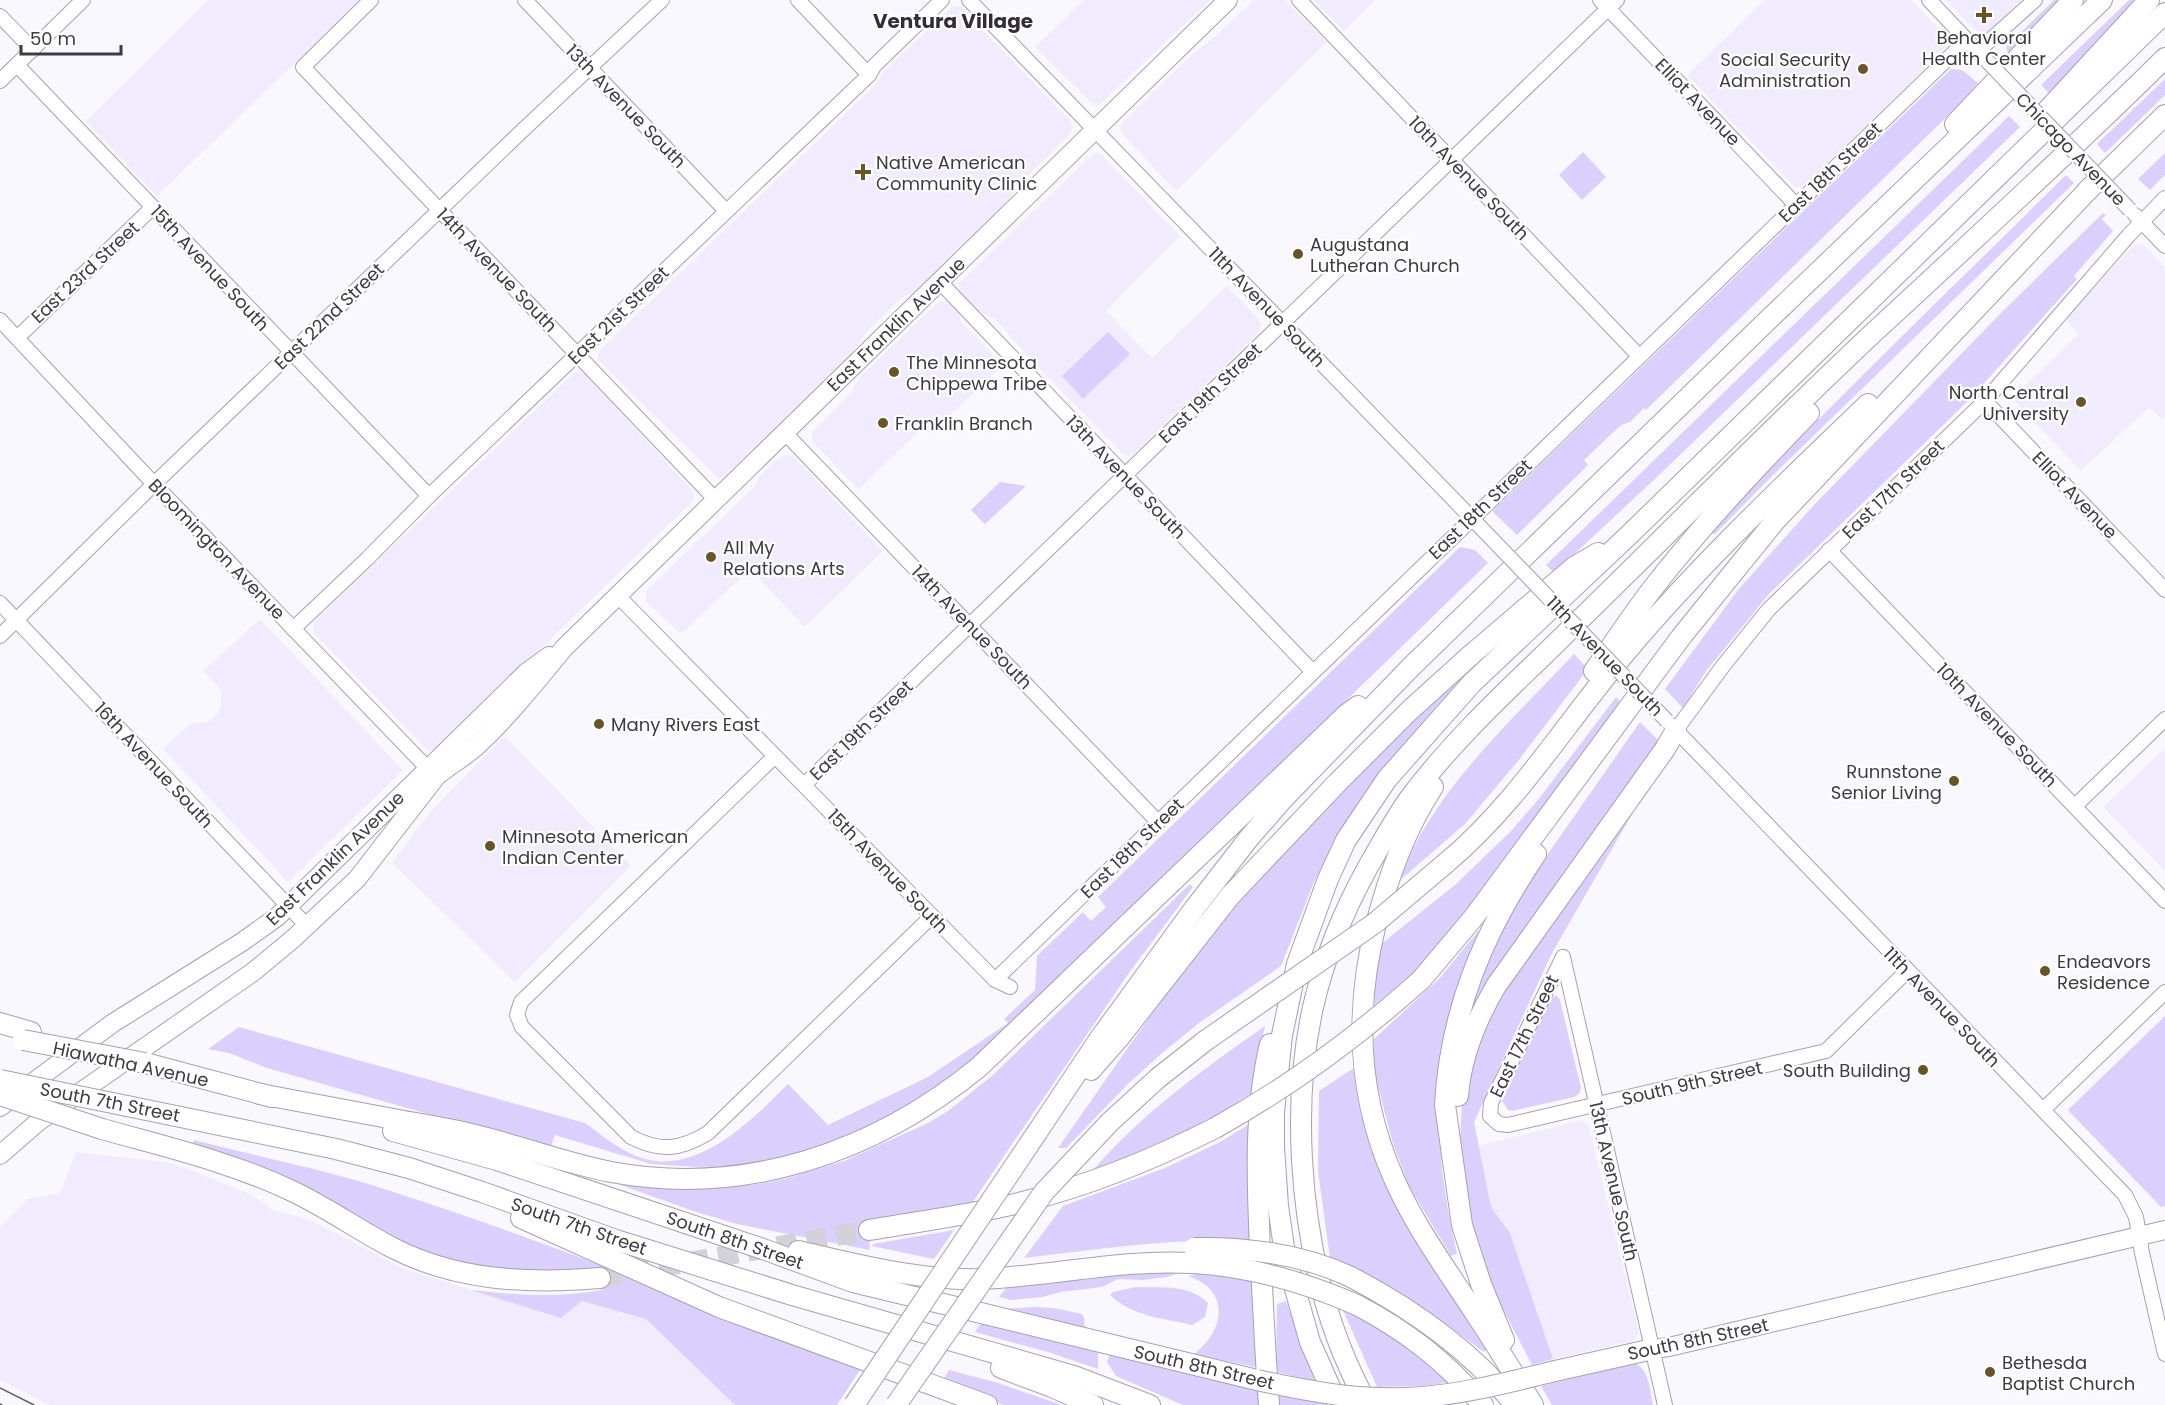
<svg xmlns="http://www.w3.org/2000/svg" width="2165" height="1405" viewBox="0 0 2165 1405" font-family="Poppins,sans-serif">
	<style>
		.built { fill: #f0ecfe }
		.green { fill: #dbd0fd }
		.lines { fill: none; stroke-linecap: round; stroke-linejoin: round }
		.highway-tunnel { stroke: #d3d2d8; stroke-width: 20; stroke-dasharray: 20 10; stroke-linecap: butt }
		.minor-casing { stroke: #a4a1b0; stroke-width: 16 }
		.major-casing { stroke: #a4a1b0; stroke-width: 20 }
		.highway-casing { stroke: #a4a1b0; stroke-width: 22 }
		.minor { stroke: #fff; stroke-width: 14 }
		.major { stroke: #fff; stroke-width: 18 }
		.highway { stroke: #fff; stroke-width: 20 }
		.tram { stroke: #626167; stroke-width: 1.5 }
		.minor-bridge-casing { stroke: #a4a1b0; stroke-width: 16; stroke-linecap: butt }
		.highway-bridge-casing { stroke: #a4a1b0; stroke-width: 22; stroke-linecap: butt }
		.minor-bridge { stroke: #fff; stroke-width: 14 }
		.highway-bridge { stroke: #fff; stroke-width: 20 }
		.poi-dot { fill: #6b5424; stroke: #fff; stroke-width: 2 }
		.labels { text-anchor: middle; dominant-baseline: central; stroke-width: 4.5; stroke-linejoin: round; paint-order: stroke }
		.poi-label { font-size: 18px; fill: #3c3b41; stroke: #fff; text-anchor: start }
		.street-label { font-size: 18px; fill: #3c3b41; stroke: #fff }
		.neighbourhood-label { font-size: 20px; font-weight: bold; fill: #312e3a; stroke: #fff }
	</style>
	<rect width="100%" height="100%" fill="#f9f8fe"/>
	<g class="built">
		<path d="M 208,0 L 360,0 L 157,196 L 86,121 Z"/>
		<path d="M 1084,0 L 1210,0 L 1100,104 L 1094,105 L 1035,47 Z"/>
		<path d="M 1254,0 L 1285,0 L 1327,42 L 1176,191 L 1122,134 L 1120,127 L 1123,122 L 1190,56 L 1215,37 Z"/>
		<path d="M 1314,0 L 1375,0 L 1344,31 Z"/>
		<path d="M 1765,0 L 1911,0 L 1946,36 L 1947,43 L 1946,48 L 1806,184 L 1800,187 L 1795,187 L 1687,75 Z"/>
		<path d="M 1946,0 L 2022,0 L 1989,32 L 1982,34 L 1975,30 Z"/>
		<path d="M 956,6 L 961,7 L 1071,122 L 1073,128 L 1070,134 L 1020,183 L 1006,203 L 916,291 L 901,298 L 867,331 L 851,354 L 723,477 L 718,478 L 597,359 L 599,351 L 873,87 L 885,70 L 951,8 Z"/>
		<path d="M 1097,153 L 1101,154 L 1180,236 L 1106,311 L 1152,358 L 1227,286 L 1260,321 L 1261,325 L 1259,332 L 1134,454 L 1128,456 L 1121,452 L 1042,371 L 995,319 L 976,310 L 960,292 L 958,284 L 1093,154 Z"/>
		<path d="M 2143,244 L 2165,267 L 2165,417 L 2162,420 L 2149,407 L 2081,471 L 2012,398 L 2079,334 L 2065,319 L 2133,246 Z"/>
		<path d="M 944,301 L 954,305 L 959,312 L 961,322 L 1003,365 L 931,433 L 921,429 L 858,490 L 813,442 L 812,432 L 851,393 L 859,378 L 936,304 Z"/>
		<path d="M 579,372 L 584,373 L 692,490 L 694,497 L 692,502 L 436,750 L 427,750 L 314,633 L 313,626 L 316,620 L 574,373 Z"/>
		<path d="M 787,455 L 793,456 L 883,551 L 805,627 L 750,569 L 681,634 L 646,602 L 646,594 L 649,588 L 752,489 L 760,476 L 780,457 Z"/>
		<path d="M 260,619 L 403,770 L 288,882 L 163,749 L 191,723 L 208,722 L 218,713 L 221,705 L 221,690 L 203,671 Z"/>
		<path d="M 505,736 L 631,866 L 515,982 L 392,863 L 432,810 Z"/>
		<path d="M 2165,748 L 2165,871 L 2103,807 Z"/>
		<path d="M 1582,1120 L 1589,1126 L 1639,1333 L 1633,1341 L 1553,1359 L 1510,1233 L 1491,1207 L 1478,1146 Z"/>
		<path d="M 76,1152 L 166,1162 L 191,1170 L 252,1195 L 273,1210 L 311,1220 L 402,1268 L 561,1318 L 582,1300 L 646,1319 L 735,1405 L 49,1405 L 0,1380 L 0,1227 L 28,1199 L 60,1193 Z"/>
	</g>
	<g class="green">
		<path d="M 2054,0 L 2068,0 L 2009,54 L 2006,48 L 2007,46 Z"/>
		<path d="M 2129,0 L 2142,0 L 2051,95 L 2041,85 Z"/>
		<path d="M 1951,69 L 1962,70 L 1978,83 L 1965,99 L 1646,410 L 1644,408 L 1630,422 L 1621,425 L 1584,460 L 1588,465 L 1517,535 L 1492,511 Z"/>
		<path d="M 2165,79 L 2165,95 L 2105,153 L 2097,144 Z"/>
		<path d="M 2009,116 L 2020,127 L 1657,477 L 1554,573 L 1546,565 Z"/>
		<path d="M 1583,152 L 1606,177 L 1582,200 L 1559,175 Z"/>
		<path d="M 2165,153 L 2165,175 L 2150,190 L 2138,179 Z"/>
		<path d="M 2066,175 L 2074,183 L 1773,475 L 1714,535 L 1711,531 C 1825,409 1947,293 2066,175 Z"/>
		<path d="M 2103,213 L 2106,215 L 2102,219 L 2113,231 L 2074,276 L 2077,279 L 1970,399 L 1769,594 L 1706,671 L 1683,708 L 1665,689 L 1738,590 L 1814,505 L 2002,312 Z"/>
		<path d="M 1108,332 L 1130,354 L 1083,399 L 1062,376 Z"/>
		<path d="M 1000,482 L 1026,486 L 985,524 L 971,510 Z"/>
		<path d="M 1460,547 L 1475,550 L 1488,563 L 973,1062 L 897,1114 L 816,1150 L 743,1166 L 696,1167 L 651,1164 L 555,1135 L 550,1149 L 267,1068 L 229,1053 L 208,1049 L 239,1027 L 585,1123 C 602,1135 619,1150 639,1157 C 696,1178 752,1120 788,1084 L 828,1125 L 928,1077 L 1008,1023 L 1004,1019 L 1035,990 L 1037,956 L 1083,912 L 1091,921 L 1106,907 L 1098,897 Z"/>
		<path d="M 1574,654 L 1588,669 L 1518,761 L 1465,824 L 1399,881 C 1407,863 1414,844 1425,827 C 1465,762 1522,709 1574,654 Z"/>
		<path d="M 1464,669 L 1467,672 L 1388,762 L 1358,803 L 1314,882 L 1281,966 L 1199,1023 L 1162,1053 L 1129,1083 L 1066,1148 L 1058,1148 L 1192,956 L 1245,889 Z"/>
		<path d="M 1616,697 L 1624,706 L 1507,866 L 1427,961 L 1373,1006 L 1377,962 L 1381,944 L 1455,885 L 1511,831 L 1538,800 Z"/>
		<path d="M 1640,722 L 1659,741 L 1470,1021 L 1463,1019 L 1479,972 L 1515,901 Z"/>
		<path d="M 1657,771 L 1552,953 L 1474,1122 L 1491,1207 L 1510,1233 L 1553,1359 L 1532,1365 L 1501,1305 L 1484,1264 L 1473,1229 L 1464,1180 L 1460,1139 L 1462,1101 L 1468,1064 L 1498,991 Z"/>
		<path d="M 1190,884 L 1193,887 L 1129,973 L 972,1203 L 868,1220 L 870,1250 L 737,1224 L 696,1212 L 604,1179 L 703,1188 L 758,1184 L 784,1179 L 844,1161 L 928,1123 L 948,1111 L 993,1075 Z"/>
		<path d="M 1478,931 L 1484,934 L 1439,1125 L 1442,1170 L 1448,1210 L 1457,1254 L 1451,1256 L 1409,1186 L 1393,1144 L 1374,1071 L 1374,1039 L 1439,979 Z"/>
		<path d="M 1556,995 L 1560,1000 L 1581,1088 L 1579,1094 L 1574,1097 L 1512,1111 L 1508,1110 L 1501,1099 L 1548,1000 Z"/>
		<path d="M 2165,1016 L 2165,1206 L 2161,1207 L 2068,1110 Z"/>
		<path d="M 1265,1026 L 1258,1059 L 1253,1093 C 1203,1126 1149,1151 1092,1171 C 1144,1112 1201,1071 1265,1026 Z"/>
		<path d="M 1360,1064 L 1367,1109 L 1487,1349 L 1484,1352 C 1432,1314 1391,1281 1330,1258 L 1318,1171 L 1319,1091 Z"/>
		<path d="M 1253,1122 L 1255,1241 C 1177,1237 1101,1249 1024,1258 L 1063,1206 L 1165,1168 L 1220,1142 Z"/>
		<path d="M 194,1140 C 255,1156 318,1168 378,1187 C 542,1239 702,1304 862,1367 L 837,1405 L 735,1405 L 646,1319 L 582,1301 L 561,1318 L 471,1290 C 515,1295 558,1298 602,1290 L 597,1268 L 530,1274 L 454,1262 L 408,1244 L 191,1147 Z"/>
		<path d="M 954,1230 L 934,1259 L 872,1246 L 873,1244 Z"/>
		<path d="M 1182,1271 L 1168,1277 L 1143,1280 L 1118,1279 L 1102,1287 L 1061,1292 L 1042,1297 L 1012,1300 L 999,1297 L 1006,1288 L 1138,1272 Z"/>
		<path d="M 1200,1273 L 1255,1280 L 1260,1368 L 1194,1354 C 1225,1331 1231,1290 1188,1276 Z"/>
		<path d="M 1136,1287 C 1160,1288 1190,1284 1208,1303 L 1205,1317 L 1192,1325 C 1163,1318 1133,1317 1110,1295 L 1113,1292 Z"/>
		<path d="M 1286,1301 L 1315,1381 L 1276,1372 L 1277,1304 Z"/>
		<path d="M 1034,1307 L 1053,1308 L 1082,1314 L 1084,1317 L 1085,1329 L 1005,1309 Z"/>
		<path d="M 1342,1308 L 1389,1330 L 1455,1381 L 1426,1386 L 1377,1387 Z"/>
		<path d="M 983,1320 L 1098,1350 L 1098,1369 L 1051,1353 L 975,1332 Z"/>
		<path d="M 1110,1353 L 1261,1390 L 1262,1405 L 1183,1405 L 1116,1376 L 1107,1362 Z"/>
		<path d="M 1635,1363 C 1649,1369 1650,1391 1653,1405 L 1552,1405 L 1541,1386 Z"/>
		<path d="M 949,1370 L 998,1383 L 1062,1405 L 1004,1405 L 942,1382 Z"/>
		<path d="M 1278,1394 L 1324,1403 L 1325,1405 L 1279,1405 Z"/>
	</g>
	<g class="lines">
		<path class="highway-tunnel" d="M 600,1278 L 869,1230"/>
		<defs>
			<g id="minor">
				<path d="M 371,0 L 303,67 L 716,500"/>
				<path d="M 525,0 L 726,211"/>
				<path d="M 798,0 L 869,75"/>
				<path d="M 969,0 L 1488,535"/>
				<path d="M 1299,0 L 1639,356"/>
				<path d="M 1600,0 L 1796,205"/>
				<path d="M 1929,0 L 1989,63"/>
				<path d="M 0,16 L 33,50"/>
				<path d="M 1978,51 L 2035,0"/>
				<path d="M 17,65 L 429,496"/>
				<path d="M 0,81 L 83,0"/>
				<path d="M 2135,215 L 2165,246"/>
				<path d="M 940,282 L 1313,672"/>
				<path d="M 0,320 L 154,484 L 433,774"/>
				<path d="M 17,338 L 153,207"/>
				<path d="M 1985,401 L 2165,590"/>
				<path d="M 785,433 L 1158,822"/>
				<path d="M 1829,550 L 2165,901"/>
				<path d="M 618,596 L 995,980 L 1010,987"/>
				<path d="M 0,603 L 308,927"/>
				<path d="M 293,629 L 367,559 L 429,496 L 869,75 L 874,66 L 942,0"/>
				<path d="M 0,636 L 154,484 L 524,129 L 662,0"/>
				<path d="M 1671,725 L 2125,1195 L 2136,1217 L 2142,1253 L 2165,1354"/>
				<path d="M 1676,730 L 1723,666 L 1769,609 L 1985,401 L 2129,235 L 2165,198"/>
				<path d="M 775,756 L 521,1002 L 517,1015 L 522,1027 L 631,1137 C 660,1152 680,1150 708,1133 L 932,916"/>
				<path d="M 804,785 L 1617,0"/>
				<path d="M 2075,806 L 2165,719"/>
				<path d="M 1563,957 L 1491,1103 L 1490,1116 L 1499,1124 L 1508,1125 L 1826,1051 L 1907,971"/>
				<path d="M 1563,957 L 1665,1405"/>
				<path d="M 995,980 L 1967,40"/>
				<path d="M 2043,1110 L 2165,992"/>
			</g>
			<g id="major">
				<path d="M 0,1107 L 113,1023 L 242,942 L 277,917 L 527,672 L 549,656"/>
				<path d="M 0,1155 L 39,1121 L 253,972 L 294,938 L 357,879 L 436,777 C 449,765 464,758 477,746 C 509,716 536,682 564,648 L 1228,0"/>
				<path d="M 1653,1349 L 1669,1347 L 2165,1230"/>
			</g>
			<g id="highway">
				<path d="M 2043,115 L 2149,0"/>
				<path d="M 1955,124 L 2073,0"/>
				<path d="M 2087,191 L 2165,115"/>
				<path d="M 1594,671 C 1614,643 1632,615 1653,588 C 1701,526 1755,469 1809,413"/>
				<path d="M 1433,787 C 1405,830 1389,875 1376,924 C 1354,1011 1358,1099 1395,1181 C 1416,1228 1447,1270 1475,1313 C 1495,1343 1514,1374 1533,1405"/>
				<path d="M 1446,863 C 1518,803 1566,722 1626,652 C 1700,564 1785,484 1868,404"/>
				<path d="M 1399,999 L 1421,980 L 1474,917 L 1681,637 L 1775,521 L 2091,187"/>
				<path d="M 0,1023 L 31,1032"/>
				<path d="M 145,1063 L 272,1097"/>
				<path d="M 1091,1070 L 1119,1038 L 1230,896 L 1337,783 L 1409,711 L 1472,654 L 1574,567 L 1598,553"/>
				<path d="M 260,1094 C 308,1103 356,1112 404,1121 C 427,1125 452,1129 475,1135 C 521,1146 565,1163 611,1172 C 746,1197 875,1152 979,1067 L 1347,714 L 1358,706"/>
				<path d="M 1458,1096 C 1461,1056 1476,1020 1496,986 L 1665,749 L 1676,730"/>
				<path d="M 127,1106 L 336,1149 L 409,1168 L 482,1192 L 616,1240 L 792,1295 L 1074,1376 L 1150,1405"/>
				<path d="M 1110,1122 L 1158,1078 L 1205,1041"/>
				<path d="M 102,1129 C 166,1147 231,1162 292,1191 C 326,1207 357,1229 391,1247 C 456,1281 528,1284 600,1278"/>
				<path d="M 393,1131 L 497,1160 L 763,1249 L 853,1282 L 1257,1380"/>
				<path d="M 1038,1131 L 1098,1041 L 1194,909 L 1249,838 L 1283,799 L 1411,667 L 1768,320 L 2102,0"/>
				<path d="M 521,1218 L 719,1307 L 987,1405"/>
				<path d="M 869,1230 C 920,1221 972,1215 1023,1202 C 1090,1185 1154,1159 1215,1128"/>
				<path d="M 798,1251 C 859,1265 919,1281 982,1279 C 1053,1276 1121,1259 1192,1263"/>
				<path d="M 1351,1277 C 1412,1309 1472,1351 1515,1405"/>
				<path d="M 1357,1305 C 1408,1332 1445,1361 1483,1405"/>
				<path d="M 1504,1340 L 1481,1284 L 1462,1225 L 1445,1105 C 1450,1011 1484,931 1536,854"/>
				<path d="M 1001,1368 L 1052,1387 L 1093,1405"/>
				<path d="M 1555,1371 L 1653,1349"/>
				<path d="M 1269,1405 C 1265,1353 1263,1301 1260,1249 C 1257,1180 1254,1111 1270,1044"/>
				<path d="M 1338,1405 L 1310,1342 L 1285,1254 L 1278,1206 L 1274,1147 L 1274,1112 L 1282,1035 L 1297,964 L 1328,879 L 1346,840 L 1387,779 L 1472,683 L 1629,535 L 2165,13"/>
				<path d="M 1368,1405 C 1325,1329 1307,1246 1302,1160 C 1296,1049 1315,962 1369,865 C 1382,843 1394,820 1409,799 C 1450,744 1500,697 1549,650 C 1596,604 1643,558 1689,512 C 1754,448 1819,383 1885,322 C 1979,235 2074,148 2165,58"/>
			</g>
		</defs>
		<use href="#minor" class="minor-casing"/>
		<use href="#major" class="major-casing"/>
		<use href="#highway" class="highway-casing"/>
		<use href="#minor" class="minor"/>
		<use href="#major" class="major"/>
		<use href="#highway" class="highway"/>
		<g class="tram">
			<path d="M 0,1388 L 34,1405"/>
			<path d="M 0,1404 L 2,1405"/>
		</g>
		<defs>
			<g id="minor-bridge">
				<path d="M 1989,63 L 2130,210"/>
				<path d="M 1488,535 L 1667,721"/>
			</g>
			<g id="highway-bridge">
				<path d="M 23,1040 L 145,1063"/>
				<path d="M 1205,1041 L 1375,923 L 1446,863"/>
				<path d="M 0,1080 L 127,1106"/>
				<path d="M 0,1095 L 102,1129"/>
				<path d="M 1215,1128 C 1282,1091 1342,1048 1399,999"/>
				<path d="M 1194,1248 C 1248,1247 1302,1254 1351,1277"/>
				<path d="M 1192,1263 C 1250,1266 1304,1282 1357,1305"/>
				<path d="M 1257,1380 C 1306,1391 1356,1400 1406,1398 C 1457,1396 1506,1383 1555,1371"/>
				<path d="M 854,1405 L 1038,1131"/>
				<path d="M 896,1405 L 1044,1192 L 1110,1122"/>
			</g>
		</defs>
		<use href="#minor-bridge" class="minor-bridge-casing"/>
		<use href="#highway-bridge" class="highway-bridge-casing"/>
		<use href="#minor-bridge" class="minor-bridge"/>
		<use href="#highway-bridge" class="highway-bridge"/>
	</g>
	<g class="poi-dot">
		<path d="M1981 6h6v6h6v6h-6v6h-6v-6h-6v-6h6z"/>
		<circle cx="1863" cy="69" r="6"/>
		<path d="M860 163h6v6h6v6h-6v6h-6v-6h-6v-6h6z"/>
		<circle cx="1298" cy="254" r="6"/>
		<circle cx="894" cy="372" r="6"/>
		<circle cx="2081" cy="402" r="6"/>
		<circle cx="883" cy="423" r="6"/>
		<circle cx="711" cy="557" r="6"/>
		<circle cx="599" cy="724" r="6"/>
		<circle cx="1954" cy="781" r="6"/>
		<circle cx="490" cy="846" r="6"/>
		<circle cx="2045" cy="971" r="6"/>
		<circle cx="1923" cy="1070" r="6"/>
		<circle cx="1990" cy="1372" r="6"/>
	</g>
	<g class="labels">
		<g class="poi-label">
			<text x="1984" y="37" text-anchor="middle">Behavioral<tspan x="1984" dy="21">Health Center</tspan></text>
			<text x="1851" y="59" text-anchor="end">Social Security<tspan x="1851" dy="21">Administration</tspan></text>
			<text x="876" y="162">Native American<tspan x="876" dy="21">Community Clinic</tspan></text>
			<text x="1310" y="244">Augustana<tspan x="1310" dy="21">Lutheran Church</tspan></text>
			<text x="906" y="362">The Minnesota<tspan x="906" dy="21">Chippewa Tribe</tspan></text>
			<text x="2069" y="392" text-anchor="end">North Central<tspan x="2069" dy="21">University</tspan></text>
			<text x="895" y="423">Franklin Branch</text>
			<text x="723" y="547">All My<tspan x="723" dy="21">Relations Arts</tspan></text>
			<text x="611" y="724">Many Rivers East</text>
			<text x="1942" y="771" text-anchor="end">Runnstone<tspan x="1942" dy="21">Senior Living</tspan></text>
			<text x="502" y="836">Minnesota American<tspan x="502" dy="21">Indian Center</tspan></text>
			<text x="2057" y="961">Endeavors<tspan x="2057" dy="21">Residence</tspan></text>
			<text x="1911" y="1070" text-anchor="end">South Building</text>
			<text x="2002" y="1362">Bethesda<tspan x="2002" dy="21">Baptist Church</tspan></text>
		</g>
		<g class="street-label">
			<text transform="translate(1698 102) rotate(46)">Elliot Avenue</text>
			<text transform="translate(626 106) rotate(46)">13th Avenue South</text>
			<text transform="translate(2071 149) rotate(46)">Chicago Avenue</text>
			<text transform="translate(1830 172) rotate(-44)">East 18th Street</text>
			<text transform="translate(1469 178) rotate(46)">10th Avenue South</text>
			<text transform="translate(210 268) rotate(47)">15th Avenue South</text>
			<text transform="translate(497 270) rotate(46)">14th Avenue South</text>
			<text transform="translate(85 272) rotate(-43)">East 23rd Street</text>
			<text transform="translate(1267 307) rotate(46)">11th Avenue South</text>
			<text transform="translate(618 315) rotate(-44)">East 21st Street</text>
			<text transform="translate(329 316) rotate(-44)">East 22nd Street</text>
			<text transform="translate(896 324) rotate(-44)">East Franklin Avenue</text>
			<text transform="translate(1210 393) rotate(-44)">East 19th Street</text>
			<text transform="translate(1126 477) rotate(46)">13th Avenue South</text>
			<text transform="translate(1893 489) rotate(-44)">East 17th Street</text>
			<text transform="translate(2075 495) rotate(46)">Elliot Avenue</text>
			<text transform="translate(1480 509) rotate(-44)">East 18th Street</text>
			<text transform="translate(217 549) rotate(46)">Bloomington Avenue</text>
			<text transform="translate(972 627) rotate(46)">14th Avenue South</text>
			<text transform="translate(1605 656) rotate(46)">11th Avenue South</text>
			<text transform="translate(1997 725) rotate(46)">10th Avenue South</text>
			<text transform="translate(861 730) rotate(-44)">East 19th Street</text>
			<text transform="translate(154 765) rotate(47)">16th Avenue South</text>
			<text transform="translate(1132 848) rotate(-44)">East 18th Street</text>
			<text transform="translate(335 858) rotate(-44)">East Franklin Avenue</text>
			<text transform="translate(888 871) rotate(46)">15th Avenue South</text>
			<text transform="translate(1942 1007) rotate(46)">11th Avenue South</text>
			<text transform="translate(1524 1036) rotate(-64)">East 17th Street</text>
			<text transform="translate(131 1064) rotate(12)">Hiawatha Avenue</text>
			<text transform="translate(1692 1083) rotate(-13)">South 9th Street</text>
			<text transform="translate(110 1102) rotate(11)">South 7th Street</text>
			<text transform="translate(1614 1181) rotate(77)">13th Avenue South</text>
			<text transform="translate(579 1226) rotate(19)">South 7th Street</text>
			<text transform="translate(735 1240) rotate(19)">South 8th Street</text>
			<text transform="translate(1698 1339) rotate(-12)">South 8th Street</text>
			<text transform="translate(1204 1367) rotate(13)">South 8th Street</text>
		</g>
		<g class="neighbourhood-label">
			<text x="953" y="21">Ventura Village</text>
		</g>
	</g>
	<path d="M21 45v9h100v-9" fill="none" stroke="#3c3b41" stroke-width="3"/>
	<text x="30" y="45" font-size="18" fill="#3c3b41" stroke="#ffffff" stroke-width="4.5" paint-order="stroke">50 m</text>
</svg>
